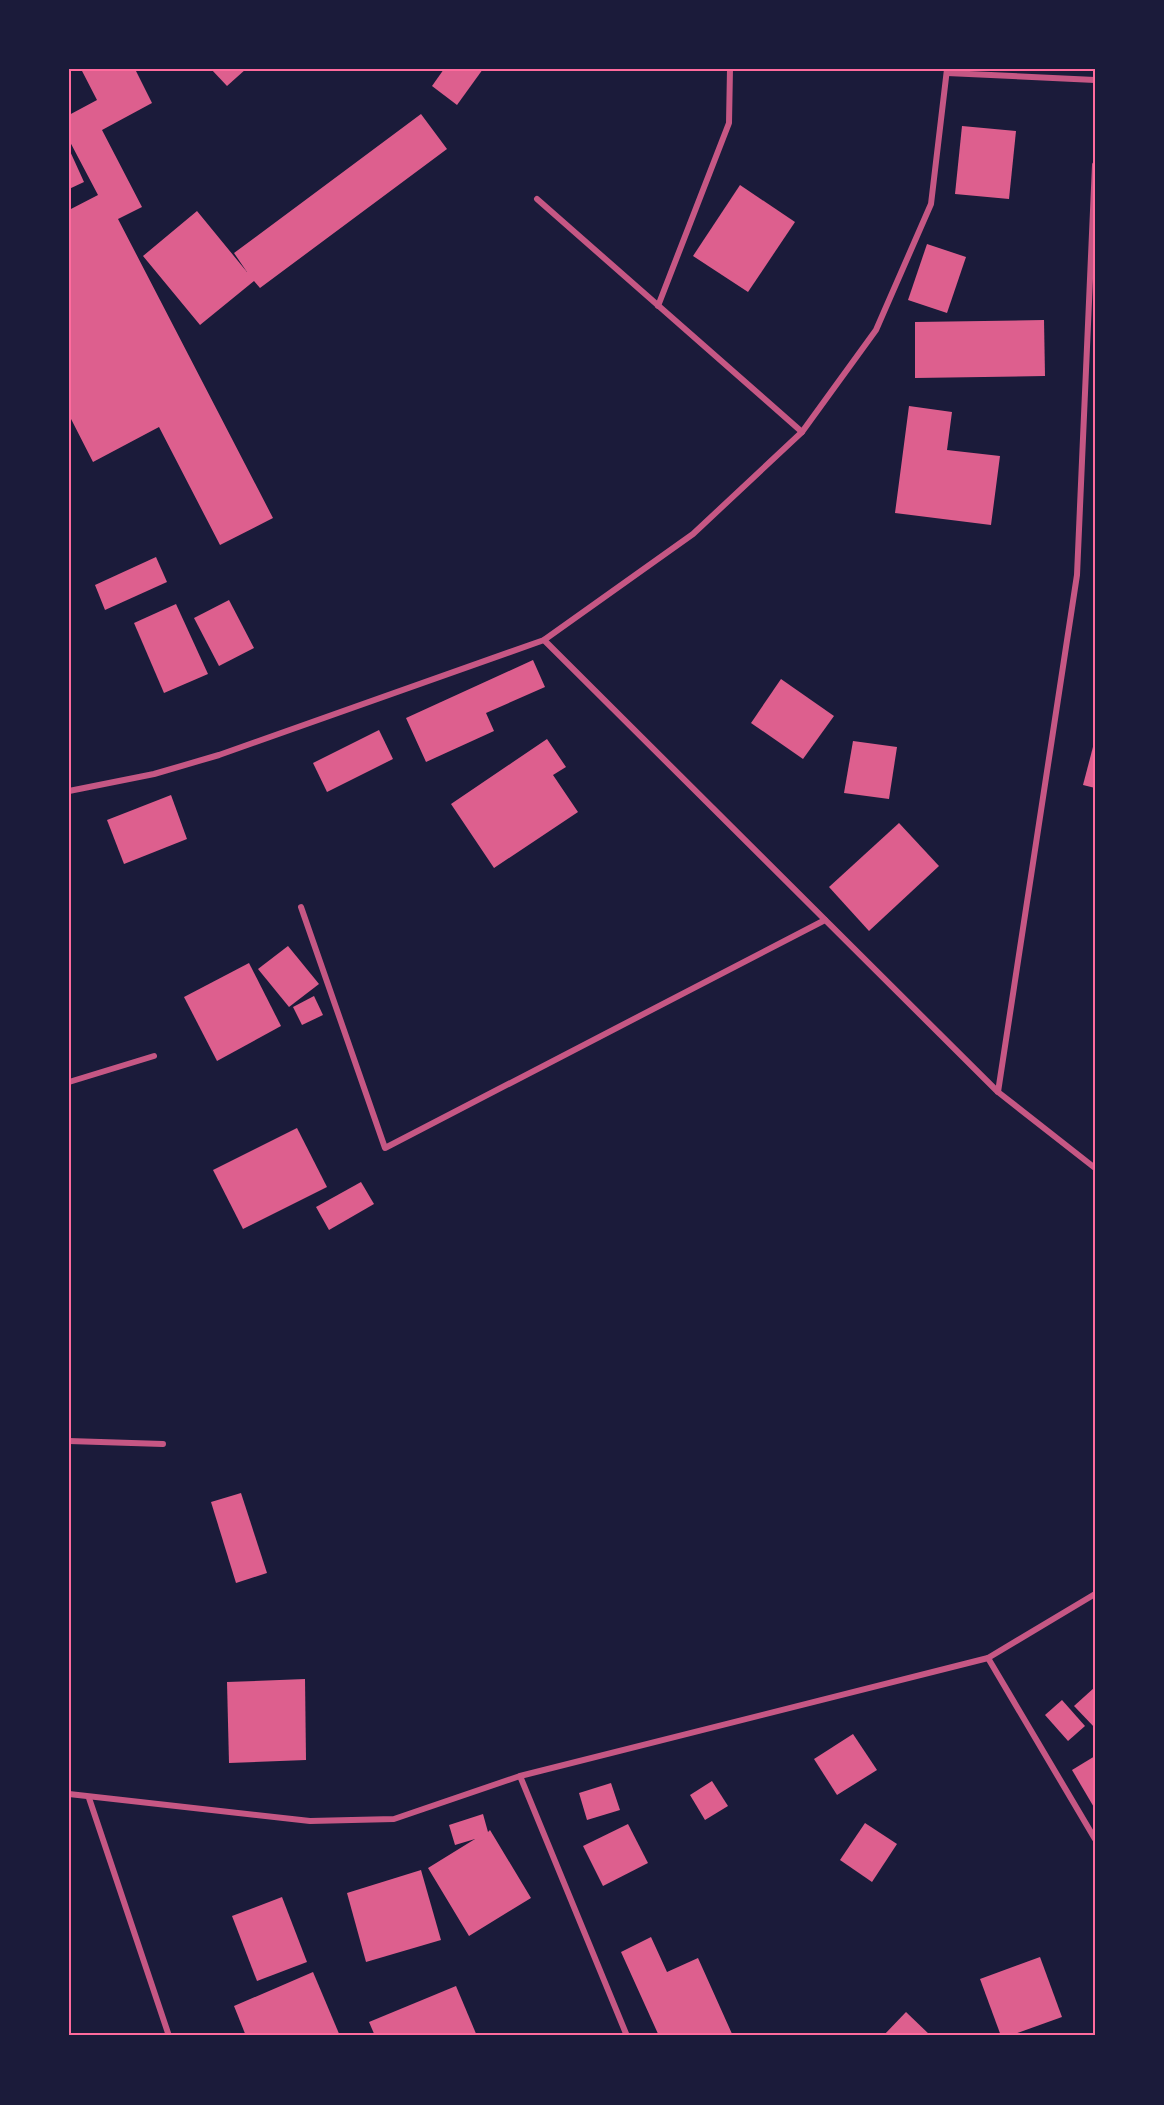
<svg xmlns="http://www.w3.org/2000/svg" width="1164" height="2105" viewBox="0 0 1164 2105" font-family="'PT Sans Narrow',sans-serif">
	<style>
		.building { fill: #dd5f8e }
		.lines { fill: none; stroke-linecap: round; stroke-linejoin: round }
		.minor { stroke: #c65784; stroke-width: 6 }
		.neatline { fill: none; stroke: #ff6b9d; stroke-width: 2 }
	</style>
	<rect width="100%" height="100%" fill="#1b1b3a"/>
	<g class="building">
		<path d="M 81,69 L 135,69 L 152,103 L 102,130 L 142,207 L 118,219 L 273,518 L 220,545 L 159,427 L 93,462 L 69,415 L 69,210 L 98,195 L 69,140 L 69,115 L 97,100 Z"/>
		<path d="M 211,69 L 246,69 L 227,86 Z"/>
		<path d="M 444,69 L 483,69 L 457,105 L 432,86 Z"/>
		<path d="M 421,114 L 447,149 L 260,288 L 254,281 L 200,325 L 143,256 L 197,211 L 247,272 L 234,253 Z"/>
		<path d="M 962,126 L 1016,131 L 1009,199 L 955,194 Z"/>
		<path d="M 69,149 L 84,182 L 69,189 Z"/>
		<path d="M 740,185 L 795,222 L 748,292 L 693,256 Z"/>
		<path d="M 927,244 L 966,257 L 947,313 L 908,300 Z"/>
		<path d="M 1044,320 L 1045,376 L 915,378 L 915,322 Z"/>
		<path d="M 909,406 L 952,412 L 947,450 L 1000,456 L 991,525 L 895,513 Z"/>
		<path d="M 156,557 L 167,582 L 105,610 L 95,585 Z"/>
		<path d="M 229,600 L 254,648 L 219,666 L 194,618 Z"/>
		<path d="M 176,604 L 208,674 L 164,693 L 134,623 Z"/>
		<path d="M 533,660 L 545,687 L 486,713 L 494,731 L 426,762 L 406,718 Z"/>
		<path d="M 781,679 L 834,716 L 803,759 L 751,723 Z"/>
		<path d="M 379,730 L 393,759 L 327,792 L 313,763 Z"/>
		<path d="M 547,739 L 566,767 L 553,775 L 578,812 L 494,868 L 451,804 Z"/>
		<path d="M 853,741 L 897,747 L 889,799 L 844,793 Z"/>
		<path d="M 1094,743 L 1095,743 L 1095,788 L 1083,785 Z"/>
		<path d="M 171,795 L 187,839 L 124,864 L 107,820 Z"/>
		<path d="M 899,823 L 939,866 L 869,931 L 829,887 Z"/>
		<path d="M 288,946 L 319,984 L 289,1007 L 258,969 Z"/>
		<path d="M 249,963 L 281,1026 L 217,1061 L 184,997 Z"/>
		<path d="M 314,996 L 323,1015 L 302,1025 L 293,1007 Z"/>
		<path d="M 297,1128 L 327,1187 L 243,1229 L 213,1170 Z"/>
		<path d="M 361,1182 L 374,1204 L 329,1230 L 316,1207 Z"/>
		<path d="M 241,1493 L 267,1573 L 236,1583 L 211,1502 Z"/>
		<path d="M 305,1679 L 306,1760 L 229,1763 L 227,1682 Z"/>
		<path d="M 1095,1687 L 1095,1728 L 1074,1706 Z"/>
		<path d="M 1062,1700 L 1085,1726 L 1068,1741 L 1045,1715 Z"/>
		<path d="M 853,1734 L 877,1770 L 837,1795 L 814,1759 Z"/>
		<path d="M 1095,1756 L 1095,1809 L 1072,1770 Z"/>
		<path d="M 712,1781 L 728,1806 L 705,1820 L 690,1795 Z"/>
		<path d="M 611,1783 L 620,1810 L 587,1820 L 579,1793 Z"/>
		<path d="M 483,1814 L 488,1832 L 490,1830 L 531,1898 L 469,1936 L 428,1868 L 475,1839 L 455,1845 L 449,1825 Z"/>
		<path d="M 865,1823 L 897,1844 L 872,1882 L 840,1860 Z"/>
		<path d="M 628,1824 L 648,1863 L 603,1886 L 583,1846 Z"/>
		<path d="M 421,1870 L 441,1940 L 366,1962 L 347,1893 Z"/>
		<path d="M 282,1897 L 307,1962 L 257,1981 L 232,1916 Z"/>
		<path d="M 651,1937 L 667,1972 L 698,1958 L 733,2036 L 659,2036 L 621,1952 Z"/>
		<path d="M 1040,1957 L 1062,2017 L 1009,2036 L 1001,2036 L 980,1979 Z"/>
		<path d="M 313,1972 L 340,2036 L 246,2036 L 234,2006 Z"/>
		<path d="M 456,1986 L 477,2036 L 375,2036 L 369,2022 Z"/>
		<path d="M 906,2012 L 931,2036 L 883,2036 Z"/>
	</g>
	<g class="lines">
		<g class="minor">
			<path d="M 947,73 L 1095,80"/>
			<path d="M 537,199 L 802,432"/>
			<path d="M 658,306 L 729,123 L 730,69"/>
			<path d="M 544,640 L 998,1092 L 1095,1168"/>
			<path d="M 69,791 L 154,774 L 219,755 L 544,640 L 693,534 L 802,432 L 876,330 L 931,204 L 947,69"/>
			<path d="M 301,907 L 385,1148 L 825,920"/>
			<path d="M 69,1082 L 154,1056"/>
			<path d="M 998,1092 L 1077,575 L 1095,165"/>
			<path d="M 69,1441 L 163,1444"/>
			<path d="M 988,1658 L 1095,1839"/>
			<path d="M 520,1776 L 627,2036"/>
			<path d="M 69,1794 L 310,1821 L 394,1819 L 520,1776 L 988,1658 L 1095,1594"/>
			<path d="M 89,1798 L 169,2036"/>
		</g>
	</g>
	<rect width="1164" height="2105" fill="none" stroke="#1b1b3a" stroke-width="141"/>
	<rect x="70" y="70" width="1024" height="1964" class="neatline"/>
</svg>
